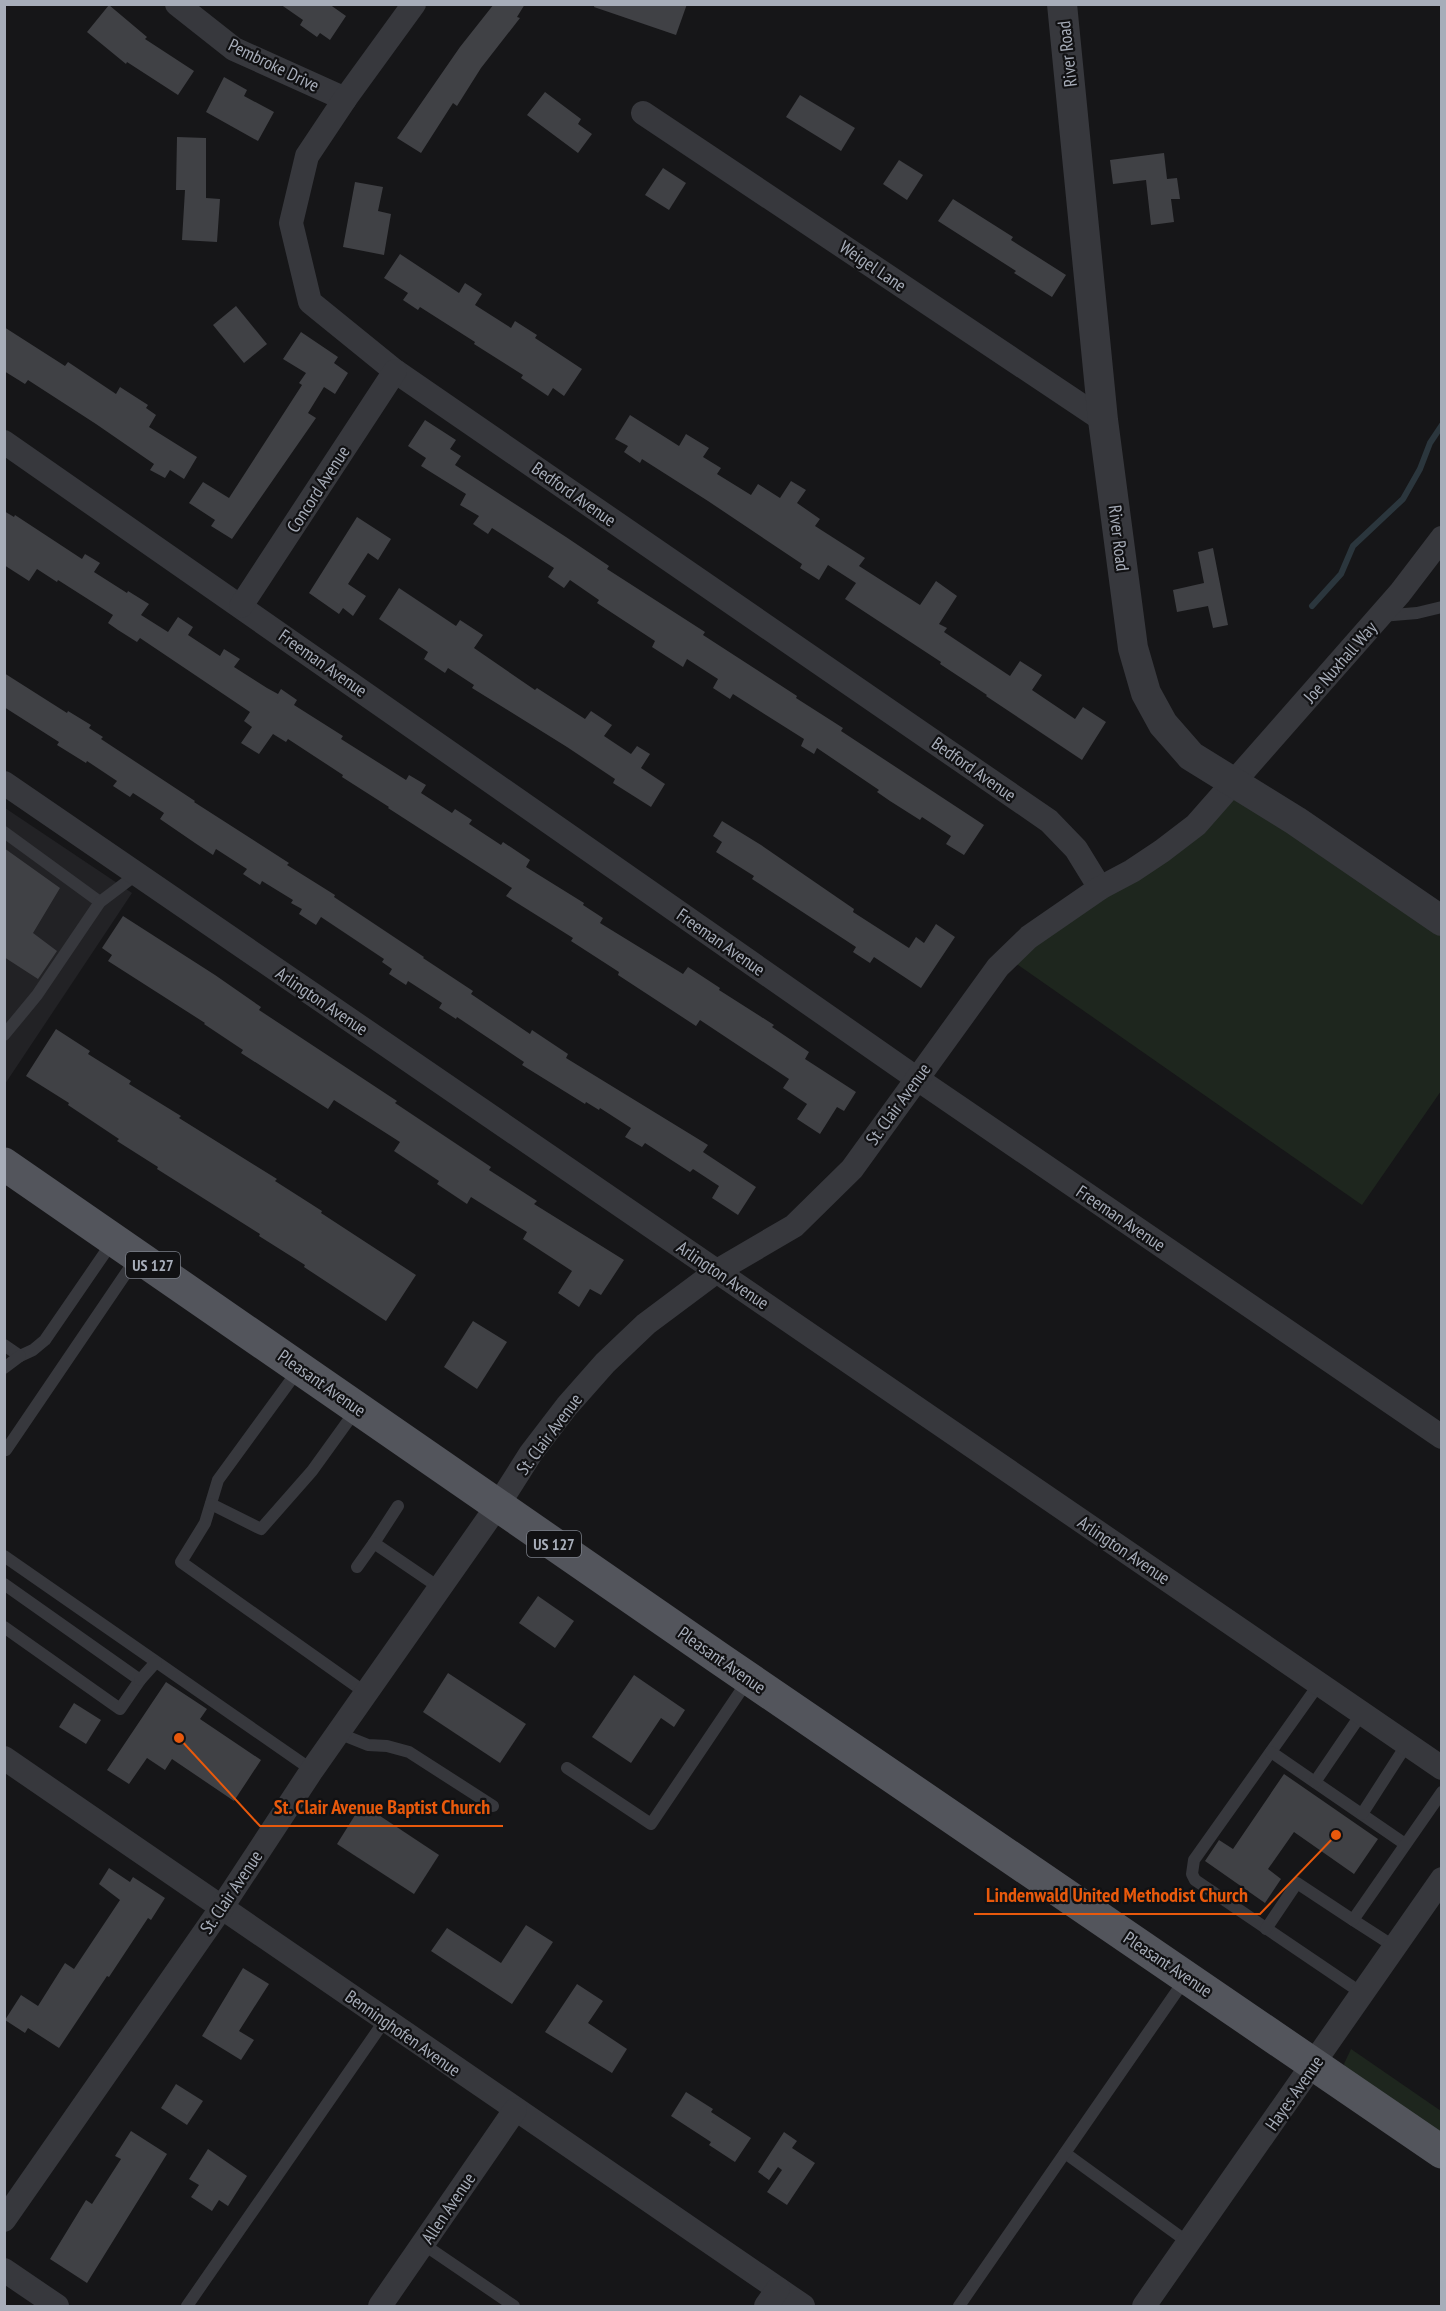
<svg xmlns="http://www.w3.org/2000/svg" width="1446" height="2311" viewBox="0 0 1446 2311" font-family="'PT Sans Narrow',sans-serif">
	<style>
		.built { fill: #222225 }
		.green { fill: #1e261e }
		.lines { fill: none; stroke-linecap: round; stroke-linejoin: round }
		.stream { stroke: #2b363d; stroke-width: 6 }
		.building { fill: #404145 }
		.service { stroke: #37383d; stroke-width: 12 }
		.minor { stroke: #37383d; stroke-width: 24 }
		.tertiary { stroke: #37383d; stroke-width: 30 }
		.primary { stroke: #53555c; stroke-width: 33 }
		.labels { text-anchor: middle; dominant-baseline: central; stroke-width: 4.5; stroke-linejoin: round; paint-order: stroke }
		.shield { fill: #111113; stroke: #7a7e87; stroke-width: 1.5 }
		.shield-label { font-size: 16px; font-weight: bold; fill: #a7adb9 }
		.street-label { font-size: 18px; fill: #a7adb9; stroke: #111113 }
		.leader { fill: none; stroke: #e8590c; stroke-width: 2 }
		.callout-dot { fill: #e8590c; stroke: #111113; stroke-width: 2 }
		.callout-label { font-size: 20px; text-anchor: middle; font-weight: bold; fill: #e8590c; stroke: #111113; stroke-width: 4.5; stroke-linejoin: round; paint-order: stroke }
	</style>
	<rect width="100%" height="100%" fill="#161618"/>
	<path class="built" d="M 5,808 L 132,893 L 5,1084 Z"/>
	<g class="green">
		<path d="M 1234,784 L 1441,921 L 1441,1091 L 1362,1205 L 1008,958 Z"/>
		<path d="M 1351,2049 L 1441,2111 L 1441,2135 L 1346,2069 L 1344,2064 Z"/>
	</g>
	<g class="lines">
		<path class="stream" d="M 1312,606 L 1341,574 L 1353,546 L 1403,499 L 1420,469 L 1430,443 L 1442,425"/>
	</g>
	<g class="building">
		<path d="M 280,4 L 329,4 L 346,16 L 330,40 L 320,33 L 317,37 L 300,25 L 303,20 Z"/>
		<path d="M 494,4 L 525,4 L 517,17 L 520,18 L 481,68 L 457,106 L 453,103 L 421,153 L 397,138 L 460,47 Z"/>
		<path d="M 595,4 L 687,4 L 676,35 L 594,7 Z"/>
		<path d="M 109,5 L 147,37 L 145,39 L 194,71 L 178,95 L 127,62 L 126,64 L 87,32 Z"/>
		<path d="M 224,77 L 247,90 L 244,96 L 274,112 L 258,141 L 206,112 Z"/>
		<path d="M 545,92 L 581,119 L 578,124 L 592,134 L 578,153 L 527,115 Z"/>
		<path d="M 800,95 L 855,128 L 841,151 L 786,117 Z"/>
		<path d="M 177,137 L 206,138 L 206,198 L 220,199 L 217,242 L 182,240 L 185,190 L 176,190 Z"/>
		<path d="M 1164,153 L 1167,179 L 1177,178 L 1180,199 L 1171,199 L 1174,222 L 1151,225 L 1146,180 L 1113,184 L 1110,160 Z"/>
		<path d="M 899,160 L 923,175 L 907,200 L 883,184 Z"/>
		<path d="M 663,168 L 686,183 L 669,210 L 645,195 Z"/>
		<path d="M 355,182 L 383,187 L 378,211 L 391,214 L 384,255 L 343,247 Z"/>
		<path d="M 953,199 L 1013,237 L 1011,240 L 1066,275 L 1052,297 L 1014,273 L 1016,271 L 938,221 Z"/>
		<path d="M 400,254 L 459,293 L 465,283 L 482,294 L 475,305 L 511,328 L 515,321 L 537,335 L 535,338 L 582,369 L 564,396 L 553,388 L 548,396 L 521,378 L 523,375 L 474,344 L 475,342 L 420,307 L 418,310 L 403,300 L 408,293 L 384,278 Z"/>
		<path d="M 236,306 L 267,344 L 244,363 L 213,325 Z"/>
		<path d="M 4,327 L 65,366 L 68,362 L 116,394 L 120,387 L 148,405 L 146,408 L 156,415 L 149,427 L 197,457 L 184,479 L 170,470 L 165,478 L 150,470 L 154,464 L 96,424 L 28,380 L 25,384 L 4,371 Z"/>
		<path d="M 301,332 L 338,357 L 334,363 L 348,373 L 335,394 L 324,387 L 308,413 L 316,418 L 232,539 L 211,526 L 215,520 L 189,503 L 203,482 L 229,498 L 302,385 L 299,383 L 306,373 L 283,359 Z"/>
		<path d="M 630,415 L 679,446 L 686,434 L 709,448 L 703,457 L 721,468 L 717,474 L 751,495 L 758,484 L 780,498 L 791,481 L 806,490 L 797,503 L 820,519 L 815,526 L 865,558 L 859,566 L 920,605 L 936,581 L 957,596 L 939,624 L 947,628 L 944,632 L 1010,676 L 1020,661 L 1042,675 L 1032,690 L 1075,719 L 1083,707 L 1106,722 L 1082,760 L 986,696 L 987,695 L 940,664 L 941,662 L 845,599 L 856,583 L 828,565 L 819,580 L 800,568 L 802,564 L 708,501 L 642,459 L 640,463 L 624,452 L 628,446 L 615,439 Z"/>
		<path d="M 425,420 L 456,440 L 450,449 L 461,456 L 455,465 L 566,537 L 609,566 L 607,569 L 705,632 L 703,635 L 797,696 L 796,698 L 843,728 L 841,731 L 984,825 L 964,855 L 946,844 L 951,836 L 922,817 L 920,820 L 890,801 L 877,792 L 879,790 L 817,748 L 814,754 L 801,746 L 804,739 L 733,694 L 730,699 L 713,688 L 718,679 L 687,659 L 683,667 L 652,647 L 655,641 L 597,603 L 599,600 L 570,580 L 564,588 L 548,577 L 554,568 L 492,528 L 488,534 L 473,524 L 479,516 L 460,505 L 466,494 L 421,466 L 426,458 L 408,446 Z"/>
		<path d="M 4,511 L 14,517 L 15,515 L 82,559 L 85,554 L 100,563 L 94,572 L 127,593 L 128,591 L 149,604 L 141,615 L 168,632 L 178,617 L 193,627 L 188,635 L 220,656 L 224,649 L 240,659 L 234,667 L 267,688 L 278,694 L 281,689 L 297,700 L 294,705 L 343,736 L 341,739 L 406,780 L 409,775 L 426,785 L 421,793 L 452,813 L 455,809 L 472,820 L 469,824 L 501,845 L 503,842 L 530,860 L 526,867 L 584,903 L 583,905 L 603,918 L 600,923 L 683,974 L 688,967 L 720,988 L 719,990 L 774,1025 L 772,1027 L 809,1052 L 805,1059 L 856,1092 L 844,1111 L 837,1107 L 820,1134 L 797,1119 L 807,1104 L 783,1088 L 789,1079 L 700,1020 L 696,1026 L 618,975 L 619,972 L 571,941 L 573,938 L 506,896 L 512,888 L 388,808 L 389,807 L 342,777 L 343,775 L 288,739 L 286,742 L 273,734 L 259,754 L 241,743 L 252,727 L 244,721 L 250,712 L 140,638 L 137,642 L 118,630 L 108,623 L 113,615 L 58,580 L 57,582 L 37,569 L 29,581 L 4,565 Z"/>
		<path d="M 357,517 L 391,539 L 378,560 L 368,553 L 348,584 L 366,596 L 353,616 L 343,608 L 339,614 L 309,593 Z"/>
		<path d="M 1213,548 L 1228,625 L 1213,628 L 1208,606 L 1177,612 L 1173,590 L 1204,583 L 1198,552 Z"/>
		<path d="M 399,588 L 456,626 L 460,620 L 483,635 L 474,648 L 535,690 L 537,688 L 585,719 L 591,711 L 612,725 L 604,736 L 631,754 L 637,746 L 650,754 L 641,768 L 665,784 L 651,807 L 613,783 L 615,779 L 567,747 L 472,688 L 474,685 L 448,668 L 445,673 L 424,659 L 428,652 L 379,619 Z"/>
		<path d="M 4,673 L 67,713 L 68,711 L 91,725 L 89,728 L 103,737 L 101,739 L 195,801 L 194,802 L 289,863 L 287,865 L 335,895 L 334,897 L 424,957 L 423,958 L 473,991 L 471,994 L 530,1034 L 532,1030 L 568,1054 L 566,1058 L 708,1145 L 703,1152 L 756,1187 L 738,1215 L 712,1198 L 719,1186 L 693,1169 L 690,1172 L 645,1143 L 642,1147 L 625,1137 L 631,1128 L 600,1108 L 599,1110 L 586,1102 L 585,1104 L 522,1065 L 524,1062 L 457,1017 L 456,1019 L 439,1008 L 442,1003 L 408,981 L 406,985 L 389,974 L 392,969 L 382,962 L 384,959 L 321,917 L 316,925 L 299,914 L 302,909 L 291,903 L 293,900 L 262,881 L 260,885 L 243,874 L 247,869 L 216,849 L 213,855 L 195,843 L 160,819 L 164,813 L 133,793 L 130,797 L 113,786 L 117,781 L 87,761 L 86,763 L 57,745 L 59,742 L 4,707 Z"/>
		<path d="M 722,821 L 761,845 L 854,909 L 853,912 L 909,948 L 916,937 L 924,943 L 936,924 L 955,937 L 921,988 L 874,957 L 870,963 L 853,952 L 856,947 L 752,879 L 754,876 L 716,852 L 722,842 L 713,836 Z"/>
		<path d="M 4,848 L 60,888 L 33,933 L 57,951 L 38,979 L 4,957 Z"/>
		<path d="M 123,916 L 215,975 L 261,1007 L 259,1010 L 397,1101 L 395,1103 L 491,1167 L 489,1170 L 537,1201 L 534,1204 L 624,1260 L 601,1295 L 590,1289 L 579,1307 L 558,1293 L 572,1271 L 523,1239 L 527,1232 L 471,1197 L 467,1204 L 437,1184 L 439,1181 L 394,1151 L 400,1142 L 334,1100 L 328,1109 L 241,1053 L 243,1050 L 204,1024 L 205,1023 L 108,961 L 112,955 L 102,948 Z"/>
		<path d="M 56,1029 L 90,1051 L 88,1054 L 131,1081 L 129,1084 L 181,1116 L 179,1118 L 277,1179 L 275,1181 L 322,1211 L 321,1213 L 416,1275 L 386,1321 L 304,1267 L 305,1265 L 259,1236 L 260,1234 L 157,1169 L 158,1167 L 117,1141 L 119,1139 L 68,1105 L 69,1103 L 26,1076 Z"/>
		<path d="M 473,1321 L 507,1342 L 477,1389 L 444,1367 Z"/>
		<path d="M 538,1596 L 574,1621 L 555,1648 L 519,1623 Z"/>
		<path d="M 448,1673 L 526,1724 L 500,1763 L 423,1712 Z"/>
		<path d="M 634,1675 L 685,1710 L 674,1727 L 661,1718 L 631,1763 L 592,1737 Z"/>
		<path d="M 166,1682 L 207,1709 L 200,1719 L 261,1760 L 234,1801 L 172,1759 L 165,1770 L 147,1758 L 129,1784 L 107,1770 Z"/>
		<path d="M 74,1703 L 101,1720 L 86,1744 L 59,1727 Z"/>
		<path d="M 1284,1774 L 1378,1839 L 1354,1874 L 1294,1832 L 1268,1869 L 1281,1879 L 1265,1903 L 1205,1861 L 1219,1840 L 1233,1849 Z"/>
		<path d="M 362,1804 L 439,1855 L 414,1894 L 337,1844 Z"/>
		<path d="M 109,1868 L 130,1882 L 133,1877 L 165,1898 L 151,1920 L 148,1918 L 109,1977 L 107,1976 L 59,2048 L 28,2028 L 25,2033 L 5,2020 L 21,1995 L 38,2006 L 65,1963 L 74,1969 L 120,1900 L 99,1884 Z"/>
		<path d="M 526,1925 L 553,1942 L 512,2004 L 431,1951 L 447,1928 L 501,1963 Z"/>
		<path d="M 243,1968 L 269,1984 L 239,2031 L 254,2040 L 241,2060 L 202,2036 Z"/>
		<path d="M 577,1984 L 603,2001 L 588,2023 L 627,2049 L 612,2073 L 545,2032 Z"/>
		<path d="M 176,2084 L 203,2101 L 187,2125 L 161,2108 Z"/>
		<path d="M 686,2092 L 713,2109 L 711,2112 L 751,2138 L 735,2162 L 709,2145 L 711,2142 L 671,2116 Z"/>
		<path d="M 131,2131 L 167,2154 L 87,2283 L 50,2259 L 86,2200 L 92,2204 L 121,2159 L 115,2156 Z"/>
		<path d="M 784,2132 L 797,2141 L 792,2148 L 815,2163 L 787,2205 L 767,2192 L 782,2170 L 778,2167 L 769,2180 L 758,2172 Z"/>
		<path d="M 208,2149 L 247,2176 L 228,2206 L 219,2200 L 212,2211 L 191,2197 L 199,2185 L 189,2179 Z"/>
	</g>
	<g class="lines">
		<g class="service">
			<path d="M 1381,616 L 1417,613 L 1442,607"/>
			<path d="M 4,832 L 100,902"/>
			<path d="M 4,1035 L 37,995 L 100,902 L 137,874"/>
			<path d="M 4,1345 L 20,1356 L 33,1350 L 45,1340 L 113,1241"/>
			<path d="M 4,1368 L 20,1356"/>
			<path d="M 299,1369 L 218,1480 L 205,1523 L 181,1562 L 366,1693"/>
			<path d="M 6,1450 L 137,1257"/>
			<path d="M 211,1504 L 261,1529 L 312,1471 L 356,1410"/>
			<path d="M 374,1543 L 398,1506"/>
			<path d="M 4,1556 L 312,1770"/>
			<path d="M 357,1567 L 374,1543 L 440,1588"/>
			<path d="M 4,1584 L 140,1680 L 120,1709 L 4,1627"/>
			<path d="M 140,1680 L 156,1662"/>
			<path d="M 1319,1684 L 1194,1860 L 1192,1874 L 1195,1880 L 1363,1994"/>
			<path d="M 338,1733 L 368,1745 L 387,1746 L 409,1752 L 493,1806"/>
			<path d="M 1271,1752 L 1405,1844"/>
			<path d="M 567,1768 L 651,1824 L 748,1680"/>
			<path d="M 1315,1782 L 1362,1713"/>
			<path d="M 1362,1814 L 1407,1744"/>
			<path d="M 1353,1920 L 1395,1947"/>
			<path d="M 1266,1929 L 1297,1883 L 1353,1920 L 1442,1792"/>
			<path d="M 1065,2153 L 1189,2243"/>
			<path d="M 423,2244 L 514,2306"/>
			<path d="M 187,2306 L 385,2020"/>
			<path d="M 959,2306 L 1186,1978"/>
		</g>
		<g class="minor">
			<path d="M 177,4 L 234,49 L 345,99"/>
			<path d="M 414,4 L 345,99 L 307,156 L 291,223 L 310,302 L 395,371 L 1049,821 L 1076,849 L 1100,888"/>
			<path d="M 643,113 L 1103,420"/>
			<path d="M 4,442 L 916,1078 L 1442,1437"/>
			<path d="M 241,606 L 395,371"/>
			<path d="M 4,783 L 1442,1768"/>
			<path d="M 4,1758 L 803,2306"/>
			<path d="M 4,2220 L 222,1907 L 312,1770 L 498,1505 L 531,1453 L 567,1406 L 605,1363 L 646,1324 L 717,1271 L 794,1226 L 852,1169 L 998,967 L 1029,937 L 1100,888 L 1132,871 L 1162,851 L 1196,825 L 1400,593 L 1442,538"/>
			<path d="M 4,2270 L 57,2306"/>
			<path d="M 380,2306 L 515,2110"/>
			<path d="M 766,2306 L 778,2289"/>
			<path d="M 1144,2306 L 1442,1879"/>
		</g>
		<path class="tertiary" d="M 1062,4 L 1103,420 L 1133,648 L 1146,693 L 1163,724 L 1191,756 L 1296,821 L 1442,921"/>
		<path class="primary" d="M 4,1164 L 723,1661 L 1442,2152"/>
	</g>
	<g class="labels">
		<g class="shield">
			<rect x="126" y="1252" width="54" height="26" rx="4.5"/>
			<rect x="527" y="1531" width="54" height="26" rx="4.5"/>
		</g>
		<g class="shield-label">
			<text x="153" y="1265">US 127</text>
			<text x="554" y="1544">US 127</text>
		</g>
		<g class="street-label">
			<text transform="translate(1067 54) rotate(-96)">River Road</text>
			<text transform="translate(274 65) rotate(26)">Pembroke Drive</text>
			<text transform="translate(873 266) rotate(34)">Weigel Lane</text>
			<text transform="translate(318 489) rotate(-57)">Concord Avenue</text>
			<text transform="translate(574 494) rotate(35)">Bedford Avenue</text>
			<text transform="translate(1119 538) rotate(83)">River Road</text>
			<text transform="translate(1340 662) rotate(-49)">Joe Nuxhall Way</text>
			<text transform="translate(323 663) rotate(35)">Freeman Avenue</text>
			<text transform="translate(974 769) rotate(35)">Bedford Avenue</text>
			<text transform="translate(721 942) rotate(35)">Freeman Avenue</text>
			<text transform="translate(322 1001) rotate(34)">Arlington Avenue</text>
			<text transform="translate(898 1104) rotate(-54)">St. Clair Avenue</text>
			<text transform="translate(1121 1218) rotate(34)">Freeman Avenue</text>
			<text transform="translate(723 1275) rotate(34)">Arlington Avenue</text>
			<text transform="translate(322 1383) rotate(35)">Pleasant Avenue</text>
			<text transform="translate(549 1434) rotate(-53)">St. Clair Avenue</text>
			<text transform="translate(1124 1550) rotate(34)">Arlington Avenue</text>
			<text transform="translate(722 1660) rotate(35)">Pleasant Avenue</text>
			<text transform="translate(231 1892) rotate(-56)">St. Clair Avenue</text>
			<text transform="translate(1168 1964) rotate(34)">Pleasant Avenue</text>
			<text transform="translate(403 2033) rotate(35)">Benninghofen Avenue</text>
			<text transform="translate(1294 2093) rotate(-55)">Hayes Avenue</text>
			<text transform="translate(448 2208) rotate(-56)">Allen Avenue</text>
		</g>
	</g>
	<path class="leader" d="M179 1738L260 1826H503M1336 1835L1260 1914H974"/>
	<g class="callout-dot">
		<circle cx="179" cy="1738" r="6"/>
		<circle cx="1336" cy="1835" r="6"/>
	</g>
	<g class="callout-label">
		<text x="382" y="1814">St. Clair Avenue Baptist Church</text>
		<text x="1117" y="1902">Lindenwald United Methodist Church</text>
	</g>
	<rect width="1446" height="2311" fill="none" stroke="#a7adb9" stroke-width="12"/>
</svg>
